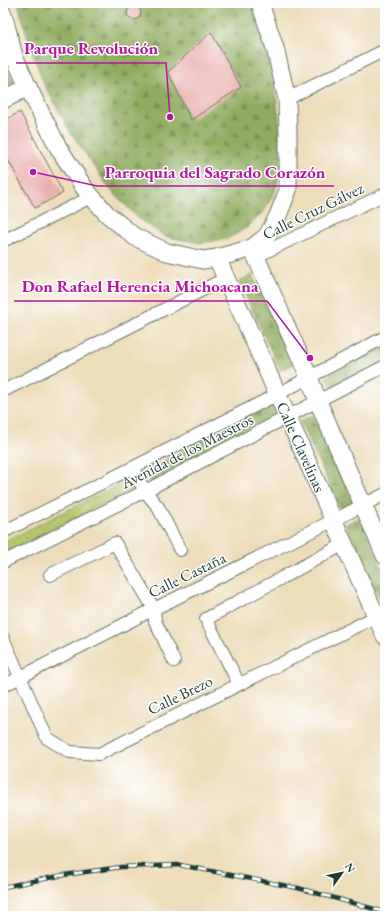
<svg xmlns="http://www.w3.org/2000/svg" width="388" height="919" viewBox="0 0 388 919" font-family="'EB Garamond',serif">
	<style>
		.green { fill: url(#green-dots); stroke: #6a8250 }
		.forest { fill: url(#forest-firs); stroke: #58744a }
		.building { fill: #e9b0af }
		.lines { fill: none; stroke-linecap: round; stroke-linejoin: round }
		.street-casing { stroke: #677563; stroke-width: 14 }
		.secondary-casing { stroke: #677563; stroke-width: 19 }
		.street { stroke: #fff; stroke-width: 12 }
		.secondary { stroke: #fff; stroke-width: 17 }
		.rail-casing { stroke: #1f3d34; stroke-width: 4.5 }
		.rail { stroke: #fff; stroke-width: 3; stroke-dasharray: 9; stroke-linecap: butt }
		.labels { text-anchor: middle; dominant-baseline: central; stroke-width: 3; stroke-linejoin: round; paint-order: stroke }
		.street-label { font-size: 16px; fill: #1f3d34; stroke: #fff }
		.leader { fill: none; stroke: #b5179e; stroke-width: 1.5 }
		.callout-dot { fill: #b5179e; stroke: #fff; stroke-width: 1.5 }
		.callout-label { font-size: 17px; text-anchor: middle; font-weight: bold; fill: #b5179e; stroke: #fff; stroke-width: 3; stroke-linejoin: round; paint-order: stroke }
	</style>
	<defs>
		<pattern id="green-dots" width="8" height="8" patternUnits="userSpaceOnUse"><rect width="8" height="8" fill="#b6c86b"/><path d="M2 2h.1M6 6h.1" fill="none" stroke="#93a459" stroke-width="1.8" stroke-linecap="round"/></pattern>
		<pattern id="forest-firs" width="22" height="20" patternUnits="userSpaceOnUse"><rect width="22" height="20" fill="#90ac5f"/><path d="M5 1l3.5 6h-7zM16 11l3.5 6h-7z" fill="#758d4f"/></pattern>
	</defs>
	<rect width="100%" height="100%" fill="#fff"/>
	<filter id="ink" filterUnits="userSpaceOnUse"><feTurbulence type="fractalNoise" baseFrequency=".025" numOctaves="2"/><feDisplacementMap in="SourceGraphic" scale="8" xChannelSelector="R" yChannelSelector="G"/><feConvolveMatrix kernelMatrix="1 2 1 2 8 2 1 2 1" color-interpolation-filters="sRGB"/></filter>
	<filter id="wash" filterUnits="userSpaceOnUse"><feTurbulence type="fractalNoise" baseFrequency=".012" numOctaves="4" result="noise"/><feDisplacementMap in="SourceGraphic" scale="16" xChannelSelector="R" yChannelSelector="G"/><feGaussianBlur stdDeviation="0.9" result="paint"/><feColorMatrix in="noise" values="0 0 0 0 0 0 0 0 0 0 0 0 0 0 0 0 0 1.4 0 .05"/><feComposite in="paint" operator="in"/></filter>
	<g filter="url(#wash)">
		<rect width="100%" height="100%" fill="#edb"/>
		<path class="green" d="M 129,480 L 133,489 L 3,554 L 3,542 Z"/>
		<g class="forest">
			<path d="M 18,3 L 250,3 L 254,10 L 266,50 L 277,102 L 280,132 L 281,166 L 275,191 L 264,211 L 248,227 L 227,239 L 200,243 L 164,236 L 137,217 L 110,189 L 71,133 L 45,86 L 31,49 Z"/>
			<path d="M 7,70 L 14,82 L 3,87 L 3,72 Z"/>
			<path d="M 252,275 L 294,364 L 280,370 L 239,281 Z"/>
			<path d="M 385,346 L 385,359 L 332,387 L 326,377 Z"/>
			<path d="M 273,403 L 278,414 L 149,483 L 143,472 Z"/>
			<path d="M 313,415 L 355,504 L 341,510 L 300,421 Z"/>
			<path d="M 360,518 L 385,575 L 385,601 L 382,603 L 346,524 Z"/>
		</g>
		<g id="blocks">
			<g class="building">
				<circle cx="134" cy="13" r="7"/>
				<path d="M 211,32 L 241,87 L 191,120 L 168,72 Z"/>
				<path d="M 20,112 L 63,193 L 35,208 L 3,151 L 3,121 Z"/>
			</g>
		</g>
	</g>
	<g filter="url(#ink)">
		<use href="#blocks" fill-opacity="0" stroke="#677563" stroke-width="1"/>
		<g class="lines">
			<defs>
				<g id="street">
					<path d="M 287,99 L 385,50"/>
					<path d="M 3,241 L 91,197"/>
					<path d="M 255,257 L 385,194"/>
					<path d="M 3,391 L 226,278"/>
					<path d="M 132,468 L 145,491 L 158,507 L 180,550"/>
					<path d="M 3,532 L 132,468 L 278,394 L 385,337"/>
					<path d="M 3,562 L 145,491 L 385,366"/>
					<path d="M 50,575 L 115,543 L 154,609 L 155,621 L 174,661"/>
					<path d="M 3,638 L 47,738 L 70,752 L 99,754 L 385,612"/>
					<path d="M 239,684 L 206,619 L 344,544"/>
					<path d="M 3,686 L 154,609 L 334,520 L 385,494"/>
				</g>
				<g id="secondary">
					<path d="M 3,14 L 14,56 L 28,87 L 58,147 L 85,189 L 107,214 L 135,237 L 167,252 L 203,260 L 217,258 L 252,248 L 267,236 L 277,218 L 288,190 L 288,132 L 287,99 L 275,48 L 260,3"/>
					<path d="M 3,100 L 28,87"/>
					<path d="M 252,248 L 309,377 L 318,401 L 385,556"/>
					<path d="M 217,258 L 385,636"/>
				</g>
			</defs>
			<use href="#street" class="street-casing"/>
			<use href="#secondary" class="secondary-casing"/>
			<use href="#street" class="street"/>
			<use href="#secondary" class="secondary"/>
			<defs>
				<path id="rail" d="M 3,887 L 64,875 L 121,867 L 180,865 L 298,888 L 385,912"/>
			</defs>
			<use href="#rail" class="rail-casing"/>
			<use href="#rail" class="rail"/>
		</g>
	</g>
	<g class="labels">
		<g class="street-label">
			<text transform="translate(313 211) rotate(-26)">Calle Cruz Gálvez</text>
			<text transform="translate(301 447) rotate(66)">Calle Clavelinas</text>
			<text transform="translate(187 451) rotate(-27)">Avenida de los Maestros</text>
			<text transform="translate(187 575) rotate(-26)">Calle Castaña</text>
			<text transform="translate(180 695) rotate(-26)">Calle Brezo</text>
		</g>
	</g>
	<path class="leader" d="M170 117L166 63H16M33 172L97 186H334M310 358L267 301H14"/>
	<g class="callout-dot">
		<circle cx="170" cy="117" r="4"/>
		<circle cx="33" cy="172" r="4"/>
		<circle cx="310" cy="358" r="4"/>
	</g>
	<g class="callout-label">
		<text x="91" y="54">Parque Revolución</text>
		<text x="215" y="178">Parroquia del Sagrado Corazón</text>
		<text x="140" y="292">Don Rafael Herencia Michoacana</text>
	</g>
	<rect width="388" height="919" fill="none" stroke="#fff" stroke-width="16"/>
	<g transform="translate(342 873) rotate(57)" stroke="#ffffff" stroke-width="3" paint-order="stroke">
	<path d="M0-3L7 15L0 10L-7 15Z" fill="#1f3d34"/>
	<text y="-6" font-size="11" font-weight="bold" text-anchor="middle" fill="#1f3d34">N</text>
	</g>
</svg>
